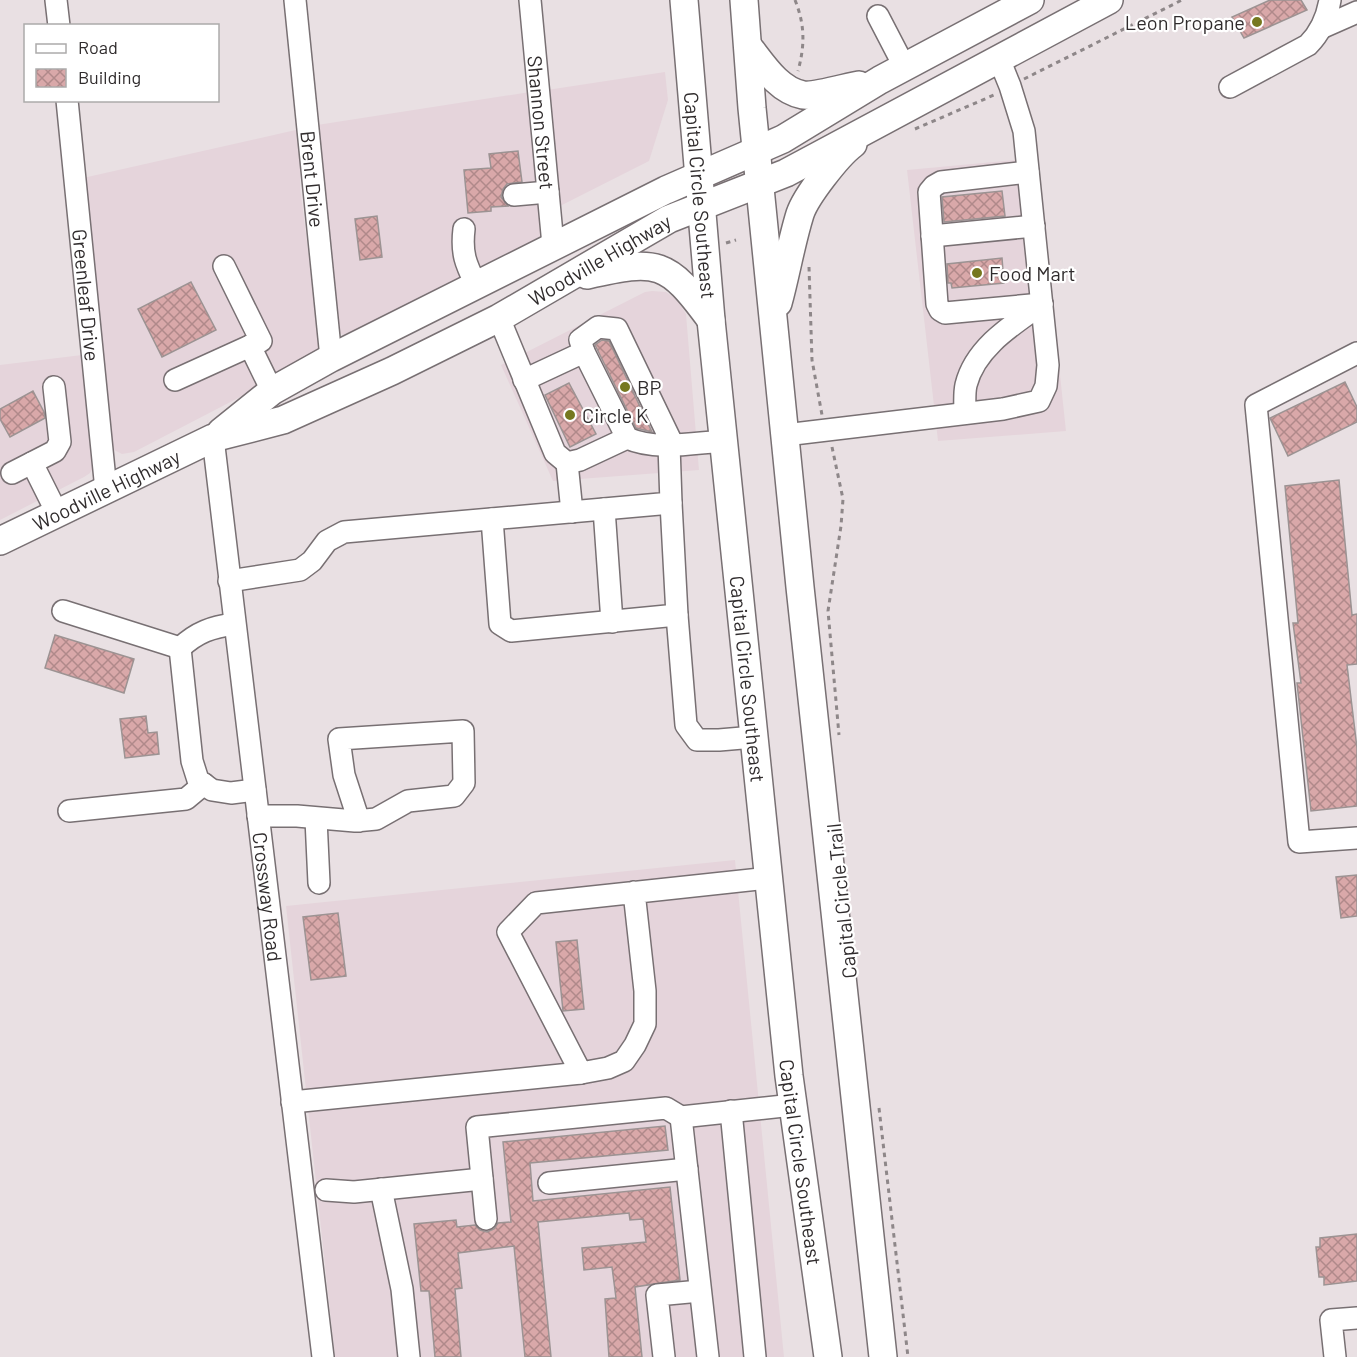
<svg xmlns="http://www.w3.org/2000/svg" width="1357" height="1357" viewBox="0 0 1357 1357" font-family="Barlow,sans-serif">
	<style>
		.built { fill: #e5d4db }
		.building { fill: url(#building-cross-hatch); stroke: #9c9393; stroke-width: 1.5 }
		.lines { fill: none; stroke-linecap: round; stroke-linejoin: round }
		.minor-casing { stroke: #787073; stroke-width: 24 }
		.major-casing { stroke: #787073; stroke-width: 30 }
		.path { stroke: #8e8789; stroke-width: 3; stroke-dasharray: 4.5 4.5; stroke-linecap: butt }
		.minor { stroke: #fff; stroke-width: 21 }
		.major { stroke: #fff; stroke-width: 27 }
		.poi-dot { fill: #76781f; stroke: #fff; stroke-width: 2 }
		.labels { text-anchor: middle; dominant-baseline: central; stroke-width: 4.5; stroke-linejoin: round; paint-order: stroke }
		.poi-label { font-size: 20px; fill: #302c2d; stroke: #fff; text-anchor: start }
		.street-label { font-size: 20px; fill: #302c2d; stroke: #fff }
	</style>
	<defs>
		<pattern id="building-cross-hatch" width="8" height="8" patternUnits="userSpaceOnUse" patternTransform="scale(1.5)"><rect width="8" height="8" fill="#d9a8a9"/><path d="M0 0l8 8M0 8l8-8" fill="none" stroke="#b0898a"/></pattern>
	</defs>
	<rect width="100%" height="100%" fill="#e9e0e3"/>
	<g class="built">
		<path d="M 665,72 L 668,100 L 649,161 L 558,207 L 547,90 Z"/>
		<path d="M 530,92 L 543,235 L 537,243 L 349,334 L 343,335 L 337,331 L 317,125 Z"/>
		<path d="M 300,129 L 300,188 L 321,350 L 315,358 L 134,452 L 122,454 L 114,450 L 105,441 L 83,178 Z"/>
		<path d="M 1037,158 L 1066,431 L 938,441 L 907,170 Z"/>
		<path d="M 652,291 L 666,292 L 677,300 L 686,314 L 699,470 L 553,481 L 501,365 L 645,292 Z"/>
		<path d="M 82,355 L 94,466 L 90,473 L 84,477 L 0,520 L 0,365 Z"/>
		<path d="M 735,860 L 784,1357 L 335,1357 L 286,906 Z"/>
	</g>
	<g class="building">
		<path d="M 1270,0 L 1301,0 L 1307,10 L 1244,38 L 1232,17 Z"/>
		<path d="M 518,151 L 522,182 L 507,184 L 503,189 L 501,197 L 508,206 L 491,207 L 491,211 L 468,213 L 464,170 L 491,168 L 489,154 Z"/>
		<path d="M 1002,191 L 1005,216 L 944,222 L 942,197 Z"/>
		<path d="M 377,216 L 382,257 L 360,260 L 355,219 Z"/>
		<path d="M 1002,258 L 1004,283 L 952,288 L 951,283 L 948,283 L 947,264 Z"/>
		<path d="M 191,282 L 216,330 L 162,357 L 138,309 Z"/>
		<path d="M 602,340 L 609,341 L 652,432 L 636,428 L 596,347 L 595,345 Z"/>
		<path d="M 1345,382 L 1357,407 L 1357,422 L 1288,456 L 1270,418 Z"/>
		<path d="M 569,383 L 596,434 L 570,447 L 545,395 Z"/>
		<path d="M 33,391 L 44,412 L 45,418 L 10,437 L 0,419 L 0,409 Z"/>
		<path d="M 1339,480 L 1352,615 L 1357,614 L 1357,664 L 1347,665 L 1357,748 L 1357,806 L 1311,811 L 1297,683 L 1301,683 L 1293,623 L 1298,623 L 1285,486 Z"/>
		<path d="M 55,635 L 134,659 L 124,693 L 45,668 Z"/>
		<path d="M 146,716 L 148,733 L 157,732 L 159,754 L 125,758 L 120,719 Z"/>
		<path d="M 1357,875 L 1357,916 L 1341,918 L 1336,877 Z"/>
		<path d="M 338,913 L 346,976 L 311,980 L 303,917 Z"/>
		<path d="M 577,940 L 584,1009 L 563,1011 L 556,942 Z"/>
		<path d="M 665,1126 L 668,1150 L 530,1163 L 533,1201 L 670,1187 L 680,1280 L 635,1287 L 642,1357 L 609,1357 L 605,1299 L 616,1298 L 612,1267 L 584,1270 L 582,1248 L 646,1242 L 643,1219 L 630,1220 L 629,1213 L 538,1222 L 551,1357 L 525,1357 L 514,1246 L 458,1253 L 462,1288 L 455,1289 L 461,1357 L 435,1357 L 429,1291 L 421,1291 L 414,1224 L 456,1220 L 457,1227 L 475,1225 L 480,1230 L 487,1232 L 494,1229 L 498,1223 L 511,1222 L 503,1142 Z"/>
		<path d="M 1357,1234 L 1357,1281 L 1324,1285 L 1324,1277 L 1319,1277 L 1316,1247 L 1320,1247 L 1320,1238 Z"/>
	</g>
	<g class="lines">
		<defs>
			<g id="minor">
				<path d="M 56,0 L 59,26"/>
				<path id="s1" d="M 295,0 L 331,358"/>
				<path id="s2" d="M 530,0 L 553,245"/>
				<path d="M 878,16 L 905,68"/>
				<path d="M 1321,28 L 1357,12"/>
				<path d="M 1230,87 L 1308,45 C 1321,32 1327,18 1330,0"/>
				<path id="s3" d="M 67,100 L 106,490"/>
				<path d="M 1028,172 L 941,182 L 934,186 L 929,192 L 937,304 L 940,310 L 945,313 L 1042,304"/>
				<path d="M 514,195 L 548,192"/>
				<path d="M 464,229 C 461,254 466,264 476,285"/>
				<path d="M 932,236 L 1034,226"/>
				<path d="M 499,318 L 555,453 L 567,463 L 580,460 L 627,438"/>
				<path d="M 250,346 L 272,391"/>
				<path d="M 1357,353 L 1256,405 L 1299,842 L 1357,838"/>
				<path d="M 175,380 L 261,341 L 224,266"/>
				<path d="M 524,380 L 584,352"/>
				<path d="M 965,413 C 965,405 964,394 966,385 C 975,348 1012,325 1042,304"/>
				<path d="M 785,435 L 1003,409 L 1039,401 L 1046,386 L 1048,365 L 1024,131 L 1010,86 L 999,59"/>
				<path id="s4" d="M 213,438 L 323,1357"/>
				<path d="M 673,445 L 617,329 L 598,327 L 580,340 L 584,352 L 627,438 C 656,451 693,443 724,441"/>
				<path d="M 32,463 L 57,513"/>
				<path d="M 567,463 L 572,512"/>
				<path d="M 12,473 L 55,451 L 60,442 L 54,387"/>
				<path d="M 604,509 L 612,622"/>
				<path d="M 492,519 L 500,624 L 511,631 L 677,615 L 671,503"/>
				<path d="M 229,581 L 300,570 L 312,561 L 327,541 L 344,532 L 671,503 L 669,445"/>
				<path d="M 63,611 L 180,648"/>
				<path d="M 677,615 L 686,725 L 697,740 L 719,740 L 754,737"/>
				<path d="M 180,648 L 192,761 L 198,780 L 212,790 L 231,793 L 255,790"/>
				<path d="M 180,648 C 197,632 212,627 234,624"/>
				<path d="M 69,811 L 186,799 L 204,784"/>
				<path d="M 258,816 L 297,816 L 355,821 L 376,819 L 408,801 L 454,796 L 464,783 L 463,731 L 339,739 L 344,775 L 359,821"/>
				<path d="M 316,819 L 319,883"/>
				<path d="M 634,892 L 645,991 L 645,1024 L 635,1045 L 624,1061 L 608,1068 L 581,1073 L 508,932 L 536,903 L 769,878"/>
				<path d="M 292,1102 L 581,1073"/>
				<path d="M 731,1111 L 755,1357"/>
				<path d="M 681,1117 L 708,1357"/>
				<path d="M 549,1183 L 687,1169"/>
				<path d="M 381,1189 L 402,1289 L 409,1357"/>
				<path d="M 326,1190 L 354,1192 L 482,1179"/>
				<path d="M 486,1219 L 477,1127 L 666,1108 L 681,1117 L 793,1105"/>
				<path d="M 664,1357 L 657,1295 L 700,1291"/>
				<path d="M 1335,1357 L 1331,1320 L 1357,1318"/>
			</g>
			<g id="major">
				<path id="s5" d="M 684,0 L 711,320 L 789,1076 L 828,1357"/>
				<path d="M 744,0 L 752,108 L 800,587 L 883,1357"/>
				<path d="M 748,46 C 763,65 778,90 803,95 C 813,97 847,87 859,85"/>
				<path d="M 587,275 C 658,259 667,260 711,320"/>
				<path d="M 778,303 C 786,274 791,243 800,214 C 806,196 838,155 853,144"/>
				<path d="M 221,432 L 272,391 L 331,358 L 666,190 L 783,139 L 880,80 L 1030,0"/>
				<path id="s6" d="M 0,541 L 213,438 L 283,420 L 392,371 L 499,318 L 669,219 L 786,173 L 1109,0"/>
			</g>
		</defs>
		<use href="#minor" class="minor-casing"/>
		<use href="#major" class="major-casing"/>
		<g class="path">
			<path d="M 795,0 C 805,25 805,45 798,71"/>
			<path d="M 1024,79 L 1182,0"/>
			<path d="M 915,129 L 994,95"/>
			<path d="M 726,243 L 736,240"/>
			<path d="M 809,267 L 812,360 L 822,415"/>
			<path d="M 832,447 L 843,499 L 841,526 L 828,611 L 839,735"/>
			<path d="M 879,1108 L 908,1357"/>
		</g>
		<use href="#minor" class="minor"/>
		<use href="#major" class="major"/>
	</g>
	<g class="poi-dot">
		<circle cx="1257" cy="22" r="6"/>
		<circle cx="977" cy="273" r="6"/>
		<circle cx="625" cy="387" r="6"/>
		<circle cx="570" cy="415" r="6"/>
	</g>
	<g class="labels">
		<g class="poi-label">
			<text x="1245" y="22" text-anchor="end">Leon Propane</text>
			<text x="989" y="273">Food Mart</text>
			<text x="637" y="387">BP</text>
			<text x="582" y="415">Circle K</text>
		</g>
		<g class="street-label">
			<text stroke="none"><textPath href="#s2" startOffset="123">Shannon Street</textPath></text>
			<text stroke="none"><textPath href="#s1" startOffset="180">Brent Drive</textPath></text>
			<text stroke="none"><textPath href="#s5" startOffset="196">Capital Circle Southeast</textPath></text>
			<text stroke="none"><textPath href="#s6" startOffset="664">Woodville Highway</textPath></text>
			<text stroke="none"><textPath href="#s3" startOffset="196">Greenleaf Drive</textPath></text>
			<text stroke="none"><textPath href="#s6" startOffset="118">Woodville Highway</textPath></text>
			<text stroke="none"><textPath href="#s5" startOffset="682">Capital Circle Southeast</textPath></text>
			<text stroke="none"><textPath href="#s4" startOffset="462">Crossway Road</textPath></text>
			<text transform="translate(841 901) rotate(-96)">Capital Circle Trail</text>
			<text stroke="none"><textPath href="#s5" startOffset="1168">Capital Circle Southeast</textPath></text>
		</g>
	</g>
	<rect x="24" y="24" width="195" height="78" fill="#ffffff" stroke="#acabab" stroke-width="1.5"/>
	<rect x="36" y="44" width="30" height="9" fill="#ffffff" stroke="#acabab" stroke-width="1.5"/>
	<text x="78" y="54" font-size="18" fill="#302c2d">Road</text>
	<rect x="36" y="69" width="30" height="18" fill="url(#building-cross-hatch)" stroke="#acabab" stroke-width="1.5"/>
	<text x="78" y="84" font-size="18" fill="#302c2d">Building</text>
</svg>
